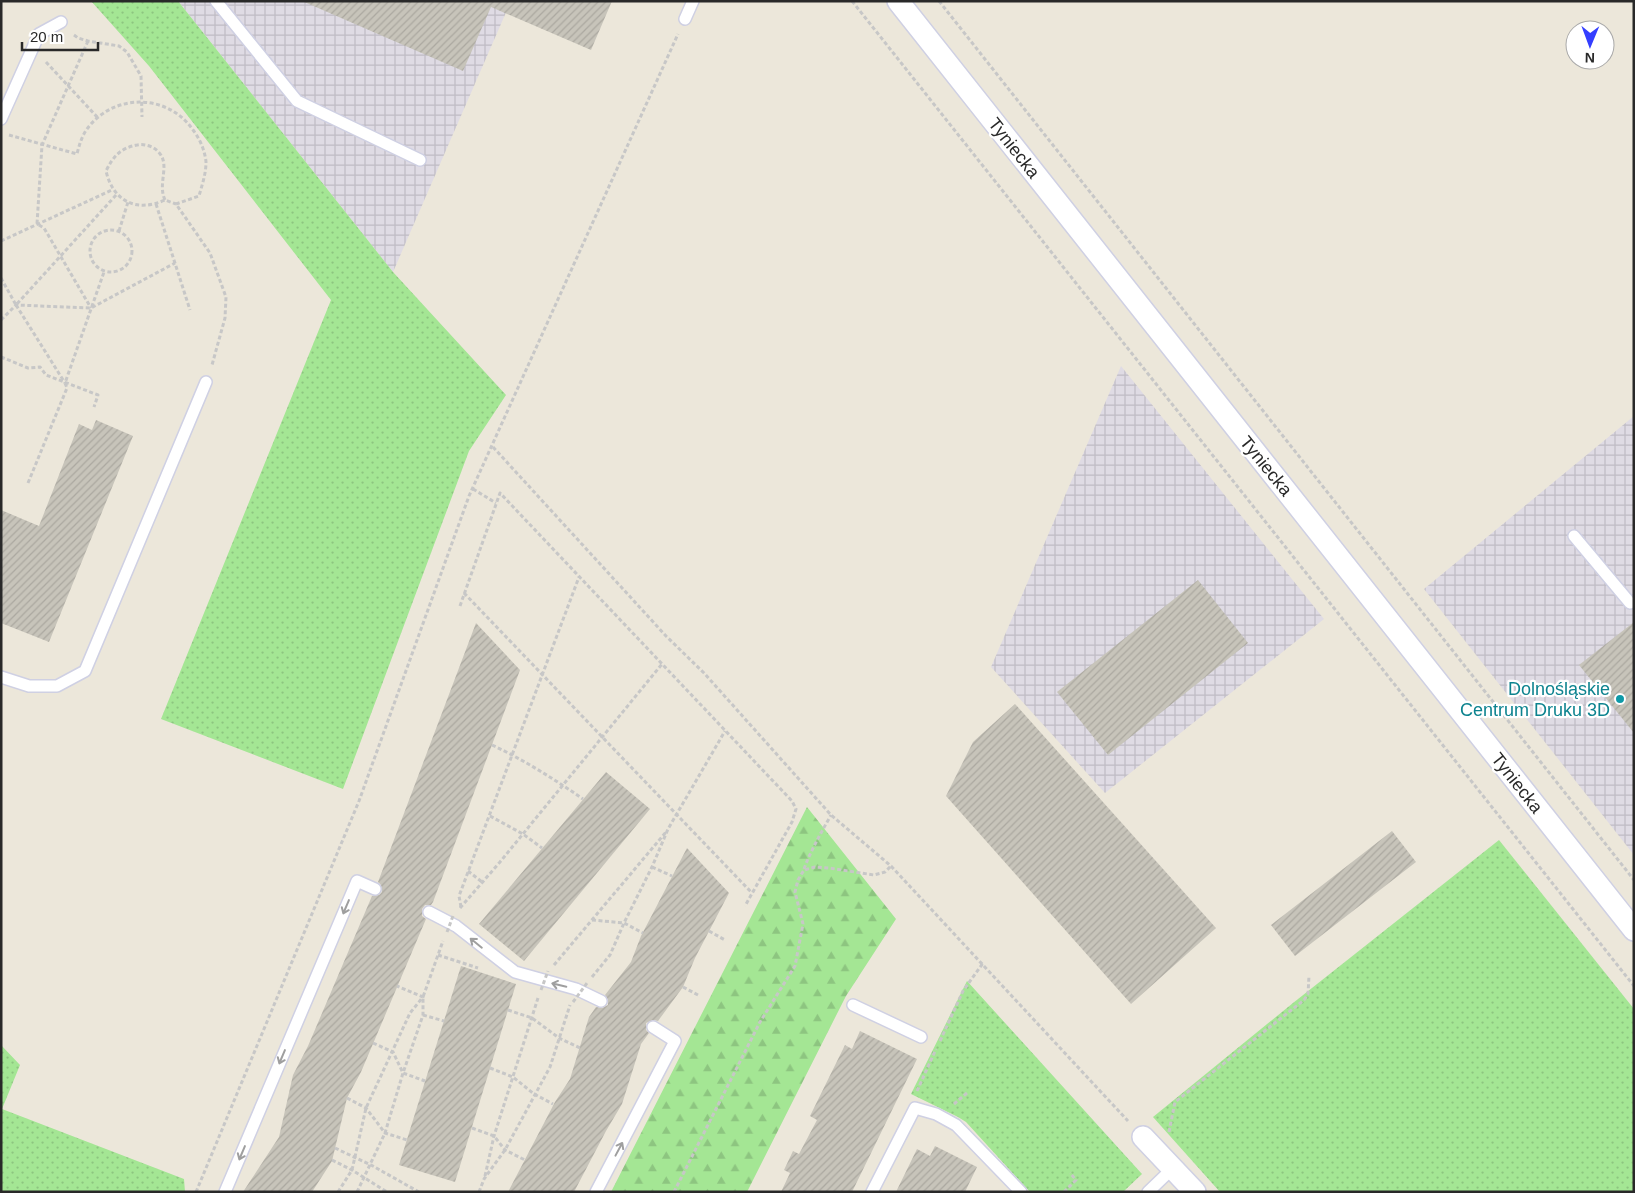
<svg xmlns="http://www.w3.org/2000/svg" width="1635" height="1193" viewBox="0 0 1635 1193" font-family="Helvetica,sans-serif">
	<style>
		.industrial { fill: url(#industrial-grid) }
		.grass { fill: url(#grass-dots) }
		.forest { fill: url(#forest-firs) }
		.building { fill: url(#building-hatch) }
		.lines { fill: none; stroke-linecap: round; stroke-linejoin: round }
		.service-casing { stroke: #cfd0e3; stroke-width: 14 }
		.minor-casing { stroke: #cfd0e3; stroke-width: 24 }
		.path { stroke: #c7c7c7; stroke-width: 3; stroke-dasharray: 4 2.5; stroke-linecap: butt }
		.service { stroke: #fff; stroke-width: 11 }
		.minor { stroke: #fff; stroke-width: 21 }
		.path-bridge { stroke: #c7c7c7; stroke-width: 3; stroke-dasharray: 4 2.5; stroke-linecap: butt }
		.oneway { stroke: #9f9f9f }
		.culture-dot { fill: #0f9aa8; stroke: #fff; stroke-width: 2 }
		.labels { text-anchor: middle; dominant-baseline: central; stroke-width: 4.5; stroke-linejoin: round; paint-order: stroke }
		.street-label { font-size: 18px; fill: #292929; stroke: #fff }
		.culture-label { font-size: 18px; fill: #0d838f; stroke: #fff; text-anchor: end }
	</style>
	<defs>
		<pattern id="industrial-grid" width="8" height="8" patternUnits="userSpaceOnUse" patternTransform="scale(1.25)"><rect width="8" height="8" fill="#dfdbe4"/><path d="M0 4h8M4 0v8" fill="none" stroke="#bfbcc4"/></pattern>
		<pattern id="grass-dots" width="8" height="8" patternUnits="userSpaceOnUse" patternTransform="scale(1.25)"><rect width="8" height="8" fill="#a4e694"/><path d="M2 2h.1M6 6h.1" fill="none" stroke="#8dc580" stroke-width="1.8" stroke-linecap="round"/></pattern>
		<pattern id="forest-firs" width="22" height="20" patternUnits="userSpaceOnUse" patternTransform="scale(1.25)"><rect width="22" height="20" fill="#a4e694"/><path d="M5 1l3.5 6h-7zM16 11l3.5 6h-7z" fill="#8dc580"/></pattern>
		<pattern id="building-hatch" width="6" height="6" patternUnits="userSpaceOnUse" patternTransform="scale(1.25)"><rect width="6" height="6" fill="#c7c4ba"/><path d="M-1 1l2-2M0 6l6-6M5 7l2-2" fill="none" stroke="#aba8a0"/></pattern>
	</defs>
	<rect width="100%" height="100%" fill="#ece7da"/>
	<g class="industrial">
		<path d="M 178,1 L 511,1 L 393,272 Z"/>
		<path d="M 1121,366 L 1324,619 L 1105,793 L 991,667 Z"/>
		<path d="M 1634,416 L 1634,855 L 1424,589 Z"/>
	</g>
	<g class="grass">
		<path d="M 91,1 L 178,1 L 393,272 L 506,395 L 469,451 L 343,789 L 161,719 L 331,300 L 149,66 Z"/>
		<path d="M 1499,840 L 1634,1009 L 1634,1192 L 1220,1192 L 1153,1117 L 1293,1003 Z"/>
		<path d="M 967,981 L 1142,1174 L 1123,1192 L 1030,1192 L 966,1122 L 958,1117 L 911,1094 Z"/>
		<path d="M 1,1045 L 20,1065 L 2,1109 L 184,1179 L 185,1192 L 1,1192 Z"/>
	</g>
	<path class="forest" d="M 807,807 L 896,919 L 846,996 L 747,1192 L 611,1192 Z"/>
	<g class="building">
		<path d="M 302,1 L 612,1 L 591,50 L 491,7 L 463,71 Z"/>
		<path d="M 96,420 L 133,436 L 49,642 L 1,623 L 1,510 L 39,526 L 79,424 L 92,430 Z"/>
		<path d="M 1198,580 L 1248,643 L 1108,755 L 1057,692 Z"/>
		<path d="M 1634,622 L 1634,733 L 1579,665 Z"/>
		<path d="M 476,623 L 520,670 L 433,902 L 431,905 L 425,905 L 422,909 L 422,916 L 426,919 L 361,1072 L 347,1098 L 332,1161 L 312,1192 L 243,1192 L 279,1137 L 293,1075 L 308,1046 L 372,896 L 379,895 L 382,892 L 381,885 L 378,882 Z"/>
		<path d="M 1015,704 L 1216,928 L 1131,1004 L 946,796 L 973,742 Z"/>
		<path d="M 606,772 L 650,809 L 524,961 L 479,924 Z"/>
		<path d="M 1392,831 L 1416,862 L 1295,956 L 1271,925 Z"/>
		<path d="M 687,848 L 729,893 L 695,958 L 683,987 L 658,1021 L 653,1020 L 646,1023 L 646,1030 L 649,1033 L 641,1044 L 622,1104 L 606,1131 L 574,1192 L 508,1192 L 555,1102 L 570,1079 L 589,1017 L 596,1007 L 602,1008 L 608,1005 L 608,1000 L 605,995 L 631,962 L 641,936 Z"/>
		<path d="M 461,966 L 516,984 L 455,1182 L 399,1165 Z"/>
		<path d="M 860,1031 L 917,1059 L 852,1192 L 781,1192 L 790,1173 L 784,1170 L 793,1151 L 799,1154 L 817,1120 L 810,1116 L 845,1045 L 852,1049 Z"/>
		<path d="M 935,1146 L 977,1167 L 965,1192 L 896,1192 L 917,1149 L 930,1156 Z"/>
	</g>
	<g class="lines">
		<defs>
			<g id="service">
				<path d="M 216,1 L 297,101 L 420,160"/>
				<path d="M 685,19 L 693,1"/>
				<path d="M 1,119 L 39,34 L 61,22"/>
				<path d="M 1574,536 L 1630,603"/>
				<path d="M 1,677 L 29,686 L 57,686 L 85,671 L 206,382"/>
				<path d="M 429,912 L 456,926 L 515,972 L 576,989 L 601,1001"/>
				<path d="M 853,1005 L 921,1037"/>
				<path d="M 225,1192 L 357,881 L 375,889"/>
				<path d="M 596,1192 L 675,1041 L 653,1027"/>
				<path d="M 872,1192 L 915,1108 L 936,1114 L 956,1125 L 1021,1192"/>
				<path d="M 1148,1192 L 1173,1168"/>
			</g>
			<g id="minor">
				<path d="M 898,1 L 1634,930"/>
				<path d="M 1143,1137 L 1195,1192"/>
			</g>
		</defs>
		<use href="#service" class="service-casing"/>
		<use href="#minor" class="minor-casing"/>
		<g class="path">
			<path d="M 852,1 L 1634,986"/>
			<path d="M 939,1 L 1634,880"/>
			<path d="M 74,35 L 78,38 L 88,41 L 119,46 L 127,52 L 141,76 L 142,117"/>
			<path d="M 88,41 L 42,145 L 37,224 L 44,228 L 91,308"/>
			<path d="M 46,62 L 98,118"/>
			<path d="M 9,135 L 77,154 C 79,146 81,139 85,132 C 110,93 167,92 193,130 C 200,139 205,151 206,162 C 206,174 202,185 199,196 L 176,204 L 210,253 L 226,297 L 225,318 L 212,365"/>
			<path d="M 165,200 C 156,181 175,160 152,147 C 147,145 142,144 137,145 C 120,148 113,157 106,171 C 113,201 136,213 165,200 L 176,204"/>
			<path d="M 156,204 L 190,310"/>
			<circle cx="111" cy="251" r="21"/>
			<path d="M 119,231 L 128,202"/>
			<path d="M 1,241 L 112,190"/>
			<path d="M 1,278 L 16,305 L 117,194"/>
			<path d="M 16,305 L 65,383"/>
			<path d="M 1,320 L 16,305 L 91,308 L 175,263"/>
			<path d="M 1,357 L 28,368 L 40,367 L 46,375 L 98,395 L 94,407"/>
			<path d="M 493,447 L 666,636 L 704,673 L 831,815 L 891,866 L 1128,1121"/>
			<path d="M 28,483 L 67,388 L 65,383 L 104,272"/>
			<path d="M 473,489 L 496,503"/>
			<path d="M 464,593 L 752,893"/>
			<path d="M 460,606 L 500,493 L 792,801 L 796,809 L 792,822 L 745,906"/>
			<path d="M 492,745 C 524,760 554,779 583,799"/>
			<path d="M 490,816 L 523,834 L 542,848"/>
			<path d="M 652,867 L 672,876"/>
			<path d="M 804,869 C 811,850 821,833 831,815"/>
			<path d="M 468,871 L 482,882"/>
			<path d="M 461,907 L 459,896 L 579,577"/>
			<path d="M 460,908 L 500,862 L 662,664"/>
			<path d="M 592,920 L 624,923 L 643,933"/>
			<path d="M 709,931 L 725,940"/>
			<path d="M 438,955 L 478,968"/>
			<path d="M 554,965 L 666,832"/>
			<path d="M 592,977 L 610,955 L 624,923 L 652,867 L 668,829 L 725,731"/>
			<path d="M 683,987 L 698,995"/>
			<path d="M 508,1010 L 532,1018 L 559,1038 L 580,1048"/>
			<path d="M 423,1015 L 444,1021"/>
			<path d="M 940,1041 L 963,991 L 983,963"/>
			<path d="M 373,1043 L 393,1052 L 403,1073 L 425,1081"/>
			<path d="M 490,1068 L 513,1077 L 534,1094 L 553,1104"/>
			<path d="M 917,1091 L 936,1049"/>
			<path d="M 347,1098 L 366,1108 L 385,1133 L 407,1140"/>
			<path d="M 954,1104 L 967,1093"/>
			<path d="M 472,1128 L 494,1136 L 505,1150 L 525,1160"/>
			<path d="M 1169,1132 L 1175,1102 L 1304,1000 L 1308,994 L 1309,976"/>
			<path d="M 335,1148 L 371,1165 L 419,1192"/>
			<path d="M 332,1160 L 352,1170 L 387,1192"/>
			<path d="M 485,1176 L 494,1136 L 538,998"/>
			<path d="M 196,1192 L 359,801 L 469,496 L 678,34"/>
			<path d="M 338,1192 L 352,1170 L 366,1108 L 410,1013 L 423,997 L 397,986"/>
			<path d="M 357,1192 L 385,1133 L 403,1073 L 423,1015 L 423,997 L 443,941"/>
			<path d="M 479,1192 L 484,1179 L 505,1150 L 550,1067 L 570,1005"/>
			<path d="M 674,1192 L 760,1022 L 795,966 L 803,924 L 795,892 L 798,880 L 804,870 L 815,867 L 829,868 L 874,875 L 885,872 L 891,866"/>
			<path d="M 1064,1192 L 1076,1180 L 1070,1173"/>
		</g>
		<use href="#service" class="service"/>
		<use href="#minor" class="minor"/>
		<g class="path-bridge">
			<path d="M 447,932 L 453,916"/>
			<path d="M 541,990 L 548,971"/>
			<path d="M 573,1002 L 587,983"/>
		</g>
	</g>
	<defs><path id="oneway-shaft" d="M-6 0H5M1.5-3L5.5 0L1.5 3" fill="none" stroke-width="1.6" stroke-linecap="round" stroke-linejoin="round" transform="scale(1.25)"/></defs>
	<g class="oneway">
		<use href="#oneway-shaft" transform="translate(346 907) rotate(113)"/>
		<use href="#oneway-shaft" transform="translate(476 943) rotate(-141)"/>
		<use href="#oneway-shaft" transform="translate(559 985) rotate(-167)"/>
		<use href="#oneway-shaft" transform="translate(282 1057) rotate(113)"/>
		<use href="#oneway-shaft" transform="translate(619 1149) rotate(-62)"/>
		<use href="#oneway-shaft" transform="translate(242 1153) rotate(113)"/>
	</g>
	<circle class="culture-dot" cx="1620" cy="699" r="5"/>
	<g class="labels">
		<g class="street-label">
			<text transform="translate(1014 148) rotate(52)">Tyniecka</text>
			<text transform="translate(1266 466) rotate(51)">Tyniecka</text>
			<text transform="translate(1517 783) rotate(52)">Tyniecka</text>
		</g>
		<g class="culture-label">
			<text x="1610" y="689">Dolnośląskie<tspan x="1610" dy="21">Centrum Druku 3D</tspan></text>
		</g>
	</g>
	<rect width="1635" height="1193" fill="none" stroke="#292929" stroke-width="5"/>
	<g transform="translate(1590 45) rotate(181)"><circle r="24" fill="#ffffff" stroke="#a9a9a9"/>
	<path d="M0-4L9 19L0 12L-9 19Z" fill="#343eff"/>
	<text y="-8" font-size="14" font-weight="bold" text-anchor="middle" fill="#292929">N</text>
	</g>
	<path d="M22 42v8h76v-8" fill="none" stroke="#292929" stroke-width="2.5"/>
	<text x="30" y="42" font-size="15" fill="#292929" stroke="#ffffff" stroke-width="4" paint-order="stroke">20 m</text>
</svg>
